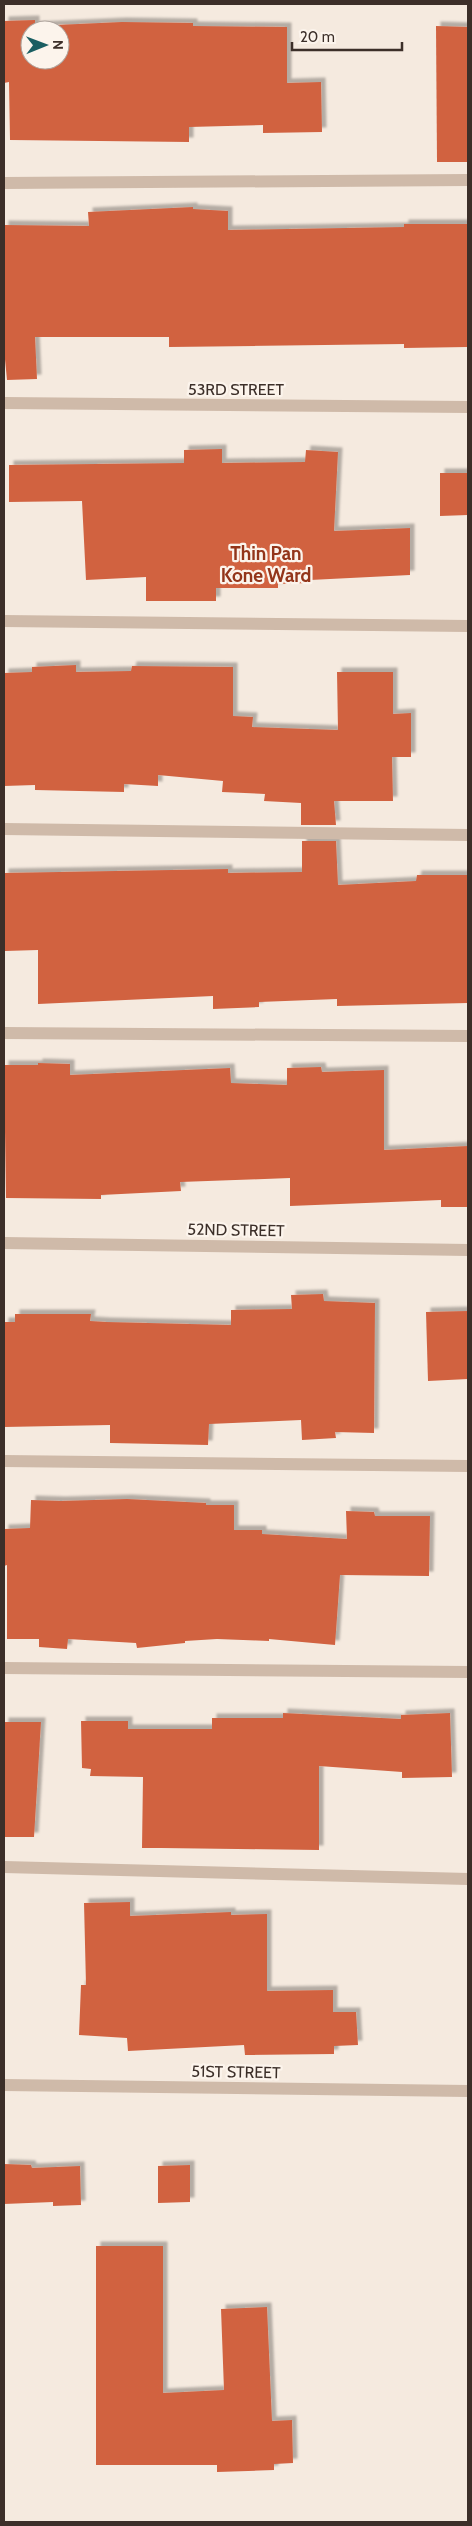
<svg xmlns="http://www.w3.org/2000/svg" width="472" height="2526" viewBox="0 0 472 2526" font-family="Cabin,sans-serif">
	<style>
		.building { fill: #d16241; fill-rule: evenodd; filter: url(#shadow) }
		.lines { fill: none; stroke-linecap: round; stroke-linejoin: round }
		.street { stroke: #cfbaa9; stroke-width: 12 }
		.labels { text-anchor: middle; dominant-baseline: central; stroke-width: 4.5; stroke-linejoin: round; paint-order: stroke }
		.street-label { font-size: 16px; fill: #3c2f29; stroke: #fcf4ec }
		.quarter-label { font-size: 19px; font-weight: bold; fill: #93351a; stroke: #fcf4ec }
	</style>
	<defs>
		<filter id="shadow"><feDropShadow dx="4.5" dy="-4.5" stdDeviation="1" flood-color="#0004"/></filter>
	</defs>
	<rect width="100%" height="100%" fill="#f5eadf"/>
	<g class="building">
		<path d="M 35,20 L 35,26 L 122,22 L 193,23 L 193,26 L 287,27 L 287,83 L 321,82 L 322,132 L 263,133 L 263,125 L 189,127 L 189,142 L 10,140 L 9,82 L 4,83 L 4,21 ZM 30,30 L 60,30 L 60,60 L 30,60 Z"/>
		<path d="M 436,26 L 468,27 L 468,162 L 437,162 Z"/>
		<path d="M 193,207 L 193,209 L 228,211 L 228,230 L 404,227 L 404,224 L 468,224 L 468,347 L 404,348 L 404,344 L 169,347 L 169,337 L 35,337 L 37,379 L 7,380 L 4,349 L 4,225 L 89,226 L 88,212 Z"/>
		<path d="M 222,449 L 222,463 L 305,462 L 306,450 L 338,452 L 334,531 L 410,528 L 410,575 L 310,580 L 310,583 L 278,584 L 278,588 L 216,588 L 216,601 L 146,601 L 146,577 L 86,580 L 82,501 L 9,502 L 9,465 L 184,463 L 184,450 Z"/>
		<path d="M 440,473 L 468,473 L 468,515 L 440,516 Z"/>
		<path d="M 76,665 L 76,672 L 131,671 L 132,666 L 233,667 L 233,716 L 253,717 L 252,727 L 338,730 L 337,672 L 393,672 L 393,714 L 411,713 L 411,757 L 392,757 L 393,801 L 334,801 L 336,825 L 301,825 L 301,803 L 264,801 L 265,794 L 222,792 L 223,781 L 158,775 L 158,786 L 124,784 L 124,792 L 35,790 L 35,785 L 4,786 L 4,673 L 32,672 L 32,667 Z"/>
		<path d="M 302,841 L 336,841 L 338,885 L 416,881 L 417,875 L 468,875 L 468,1003 L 337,1006 L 337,999 L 259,1002 L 259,1007 L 213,1009 L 213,996 L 38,1004 L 38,950 L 5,951 L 4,873 L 228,869 L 228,873 L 302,872 Z"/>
		<path d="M 38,1063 L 70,1064 L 70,1075 L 230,1068 L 231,1083 L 287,1085 L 287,1068 L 321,1067 L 322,1072 L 384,1070 L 384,1150 L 468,1146 L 468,1207 L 441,1207 L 441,1200 L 290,1206 L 290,1178 L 180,1182 L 181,1191 L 101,1195 L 101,1199 L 6,1198 L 4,1065 L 38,1065 Z"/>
		<path d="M 323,1294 L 324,1301 L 375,1303 L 374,1433 L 335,1432 L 336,1438 L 302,1440 L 301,1420 L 209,1424 L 208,1445 L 110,1443 L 110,1425 L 4,1427 L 4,1322 L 15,1322 L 15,1314 L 91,1314 L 90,1321 L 106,1322 L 231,1325 L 231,1310 L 292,1309 L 291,1295 Z"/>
		<path d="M 468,1311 L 468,1379 L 428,1381 L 426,1312 Z"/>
		<path d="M 127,1499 L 206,1503 L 206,1505 L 234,1505 L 234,1530 L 262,1530 L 262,1534 L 347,1539 L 346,1511 L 374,1512 L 375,1516 L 430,1516 L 429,1576 L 340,1575 L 335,1645 L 269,1639 L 269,1641 L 217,1639 L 185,1641 L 185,1643 L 137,1648 L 136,1643 L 68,1639 L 67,1649 L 39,1647 L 39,1639 L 7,1639 L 7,1565 L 4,1566 L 4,1529 L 30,1528 L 31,1500 L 61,1501 Z"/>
		<path d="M 283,1713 L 401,1719 L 401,1715 L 450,1713 L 452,1777 L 402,1778 L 402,1772 L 319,1766 L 319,1850 L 161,1848 L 142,1848 L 143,1777 L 90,1776 L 91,1769 L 82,1768 L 81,1721 L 128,1721 L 128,1729 L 212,1729 L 212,1718 L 283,1718 Z"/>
		<path d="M 4,1722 L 41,1722 L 34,1837 L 4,1837 Z"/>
		<path d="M 130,1902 L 130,1916 L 231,1912 L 231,1915 L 267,1914 L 267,1991 L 333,1990 L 333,2012 L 356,2012 L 358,2045 L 334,2046 L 334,2054 L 245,2055 L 244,2045 L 128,2051 L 127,2038 L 79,2035 L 81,1985 L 86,1985 L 84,1903 Z"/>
		<path d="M 4,2164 L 31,2165 L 32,2168 L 80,2166 L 81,2205 L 53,2206 L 53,2202 L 4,2204 Z"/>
		<path d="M 190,2165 L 190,2202 L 158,2203 L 158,2166 Z"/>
		<path d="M 96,2246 L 163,2246 L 163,2393 L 224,2390 L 221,2309 L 267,2307 L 272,2421 L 292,2420 L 293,2463 L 274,2464 L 274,2470 L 217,2472 L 217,2465 L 96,2465 Z"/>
	</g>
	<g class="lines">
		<g class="street">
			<path d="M 4,183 L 468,180"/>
			<path d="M 4,403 L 468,407"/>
			<path d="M 4,621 L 468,626"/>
			<path d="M 4,829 L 468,835"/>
			<path d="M 4,1033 L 468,1036"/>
			<path d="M 4,1243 L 468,1250"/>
			<path d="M 4,1461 L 468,1466"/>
			<path d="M 4,1668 L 468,1672"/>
			<path d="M 4,1867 L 468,1879"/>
			<path d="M 4,2085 L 468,2091"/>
		</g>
	</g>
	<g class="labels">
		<g class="street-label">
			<text x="236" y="389">53RD STREET</text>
			<text transform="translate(236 1230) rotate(1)">52ND STREET</text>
			<text transform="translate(236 2072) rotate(1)">51ST STREET</text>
		</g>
		<g class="quarter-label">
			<text x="266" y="553">Thin Pan<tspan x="266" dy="22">Kone Ward</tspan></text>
		</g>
	</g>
	<rect width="472" height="2526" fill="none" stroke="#3c2f29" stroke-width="10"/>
	<g transform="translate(45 45) rotate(89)"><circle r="24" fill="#fcf4ec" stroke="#afa59e"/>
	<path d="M0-4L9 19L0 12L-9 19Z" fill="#1a5e62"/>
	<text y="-8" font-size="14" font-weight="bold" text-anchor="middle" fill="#3c2f29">N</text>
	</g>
	<path d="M292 42v8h110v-8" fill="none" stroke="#3c2f29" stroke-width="2.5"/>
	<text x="300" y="42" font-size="15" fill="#3c2f29" stroke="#fcf4ec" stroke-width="4" paint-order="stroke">20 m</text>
</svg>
